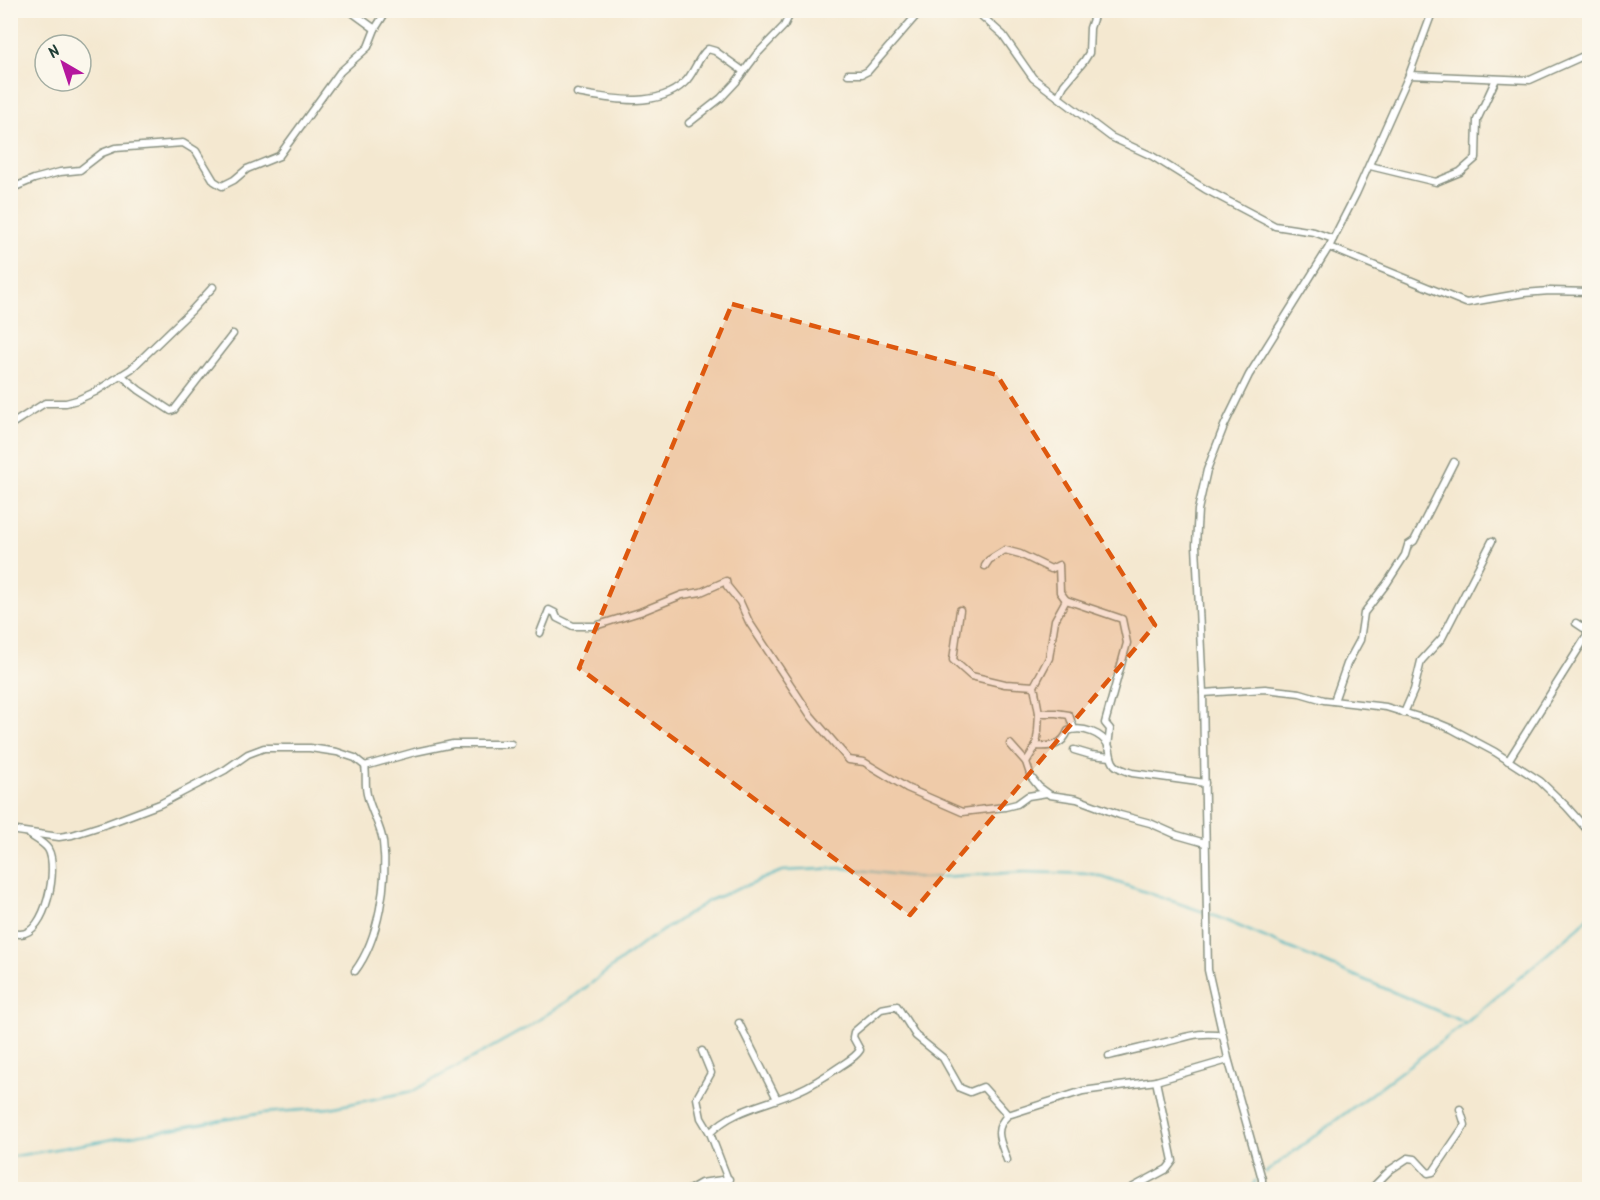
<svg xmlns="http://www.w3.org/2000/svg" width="1600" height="1200" viewBox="0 0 1600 1200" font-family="Kalam,sans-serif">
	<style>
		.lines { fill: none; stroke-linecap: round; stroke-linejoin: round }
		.stream { stroke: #44b4be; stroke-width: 2 }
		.minor-casing { stroke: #8a9282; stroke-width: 9 }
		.minor { stroke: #fff; stroke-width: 6 }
		.marked { fill: #de580e; fill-opacity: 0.2; stroke: #de580e; stroke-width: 4.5; stroke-dasharray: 12 8; stroke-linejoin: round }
	</style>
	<rect width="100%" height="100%" fill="#fbf7ec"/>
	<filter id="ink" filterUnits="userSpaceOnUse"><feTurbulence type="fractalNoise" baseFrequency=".0167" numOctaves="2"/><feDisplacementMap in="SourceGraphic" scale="12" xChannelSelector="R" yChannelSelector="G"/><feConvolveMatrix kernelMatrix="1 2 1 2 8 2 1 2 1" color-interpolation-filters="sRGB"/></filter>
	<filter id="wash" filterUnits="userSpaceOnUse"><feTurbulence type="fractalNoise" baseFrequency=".008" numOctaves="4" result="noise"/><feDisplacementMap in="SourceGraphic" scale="24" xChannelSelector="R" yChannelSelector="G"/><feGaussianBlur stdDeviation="1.35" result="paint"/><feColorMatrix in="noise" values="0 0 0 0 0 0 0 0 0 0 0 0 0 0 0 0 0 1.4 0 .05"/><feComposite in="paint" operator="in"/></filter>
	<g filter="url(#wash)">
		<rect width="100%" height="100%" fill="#f4e8d0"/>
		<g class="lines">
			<g class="stream">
				<path d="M 1210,914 L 1466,1023"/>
				<path d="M 10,1157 L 263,1113 L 330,1108 L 413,1091 L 528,1027 L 576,995 L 645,942 L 708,901 L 782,871 L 843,868 L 923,878 L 1022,872 L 1093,874 L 1204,912"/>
				<path d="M 1265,1173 L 1466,1023 L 1580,926 L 1590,915"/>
				<path d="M 1251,1190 L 1255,1181"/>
			</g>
		</g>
	</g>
	<g filter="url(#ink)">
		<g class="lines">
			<defs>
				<g id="minor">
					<path d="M 349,10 L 375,29 L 387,10"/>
					<path d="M 975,10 L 1003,35 L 1033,78 L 1111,137 L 1152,156 L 1205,189 L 1275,226 L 1314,232 L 1333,239"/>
					<path d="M 848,74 L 862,74 L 868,71 L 921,10"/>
					<path d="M 1409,75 L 1530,80 L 1590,53"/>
					<path d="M 577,93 C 611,99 656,109 684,83 C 695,73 697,58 708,49 L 715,51 L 743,71"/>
					<path d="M 1058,97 L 1064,85 L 1084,61 L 1089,53 L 1090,28 L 1096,10"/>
					<path d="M 689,123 L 721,98 L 736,82 L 757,54 L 784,26 L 792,10"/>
					<path d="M 1370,166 L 1436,182 L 1460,172 L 1476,158 L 1477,120 L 1496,79"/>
					<path d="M 10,189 L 34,179 L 60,172 L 80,170 L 102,153 L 115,148 L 183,143 L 196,151 L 214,181 L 222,186 L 234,180 L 247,169 L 279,156 L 340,72 L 368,47 L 375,29"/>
					<path d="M 1329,247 L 1466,303 L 1524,293 L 1550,291 L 1590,292"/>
					<path d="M 121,375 L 139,390 L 171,411 L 174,410 L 233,334"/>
					<path d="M 10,425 L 45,403 L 66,403 L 77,400 L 95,392 L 131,369 L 192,310 L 213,287"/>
					<path d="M 985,566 L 989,560 L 1005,550 L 1020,554 L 1051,569 L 1059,565 L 1060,592 L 1066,600 L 1122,619 L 1127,643 L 1105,723 L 1110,729 L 1108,747"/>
					<path d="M 960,610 L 953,660 L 971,676 L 1005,684 L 1034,686"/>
					<path d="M 540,633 L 549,610 L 555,613 L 557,618 L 573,626 L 595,626 L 640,612 L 682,595 L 701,592 L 726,581 L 727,586 L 740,602 L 749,622 L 811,716 L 849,760 L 864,762 L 907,788 L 962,812 L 1005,807 L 1017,804 L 1028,796 L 1047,793"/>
					<path d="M 1203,693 L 1265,689 L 1300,693 L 1324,700 L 1386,707 L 1435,722 L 1452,729 L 1495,752 L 1540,781 L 1566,806 L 1590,833"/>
					<path d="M 1334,701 L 1347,664 L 1360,640 L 1364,613 L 1387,583 L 1405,555 L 1408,545 L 1414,541 L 1454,462"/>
					<path d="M 1039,713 L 1056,713 L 1069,715 L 1074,729"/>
					<path d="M 1404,713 L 1414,690 L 1421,661 L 1442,638 L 1492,541"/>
					<path d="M 1010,744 L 1026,762 L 1031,777 L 1039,787 L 1050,795 L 1077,799 L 1120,815 L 1150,823 L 1177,835 L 1205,843"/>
					<path d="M 1036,746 C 1051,747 1062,746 1068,731 C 1082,726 1103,733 1109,747 C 1111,753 1110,760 1115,765 C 1119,769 1126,771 1132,773 L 1205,783"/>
					<path d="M 1074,750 L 1091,755 L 1111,757"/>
					<path d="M 1508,761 L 1588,634 L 1588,631 L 1576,623"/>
					<path d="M 1026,762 L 1036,746 L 1038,731 L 1039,713 L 1034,686 L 1049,658 L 1055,620 L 1066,600"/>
					<path d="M 10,830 L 59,837 L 72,835 L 107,824 L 160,804 L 225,770 L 248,754 L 264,748 L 310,748 L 337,752 L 355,758 L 365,766 L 415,752 L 453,744 L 511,744"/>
					<path d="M 10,932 C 14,933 16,934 20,934 C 46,934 59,867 48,849 C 44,843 36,839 30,835"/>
					<path d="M 355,971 C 379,939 388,881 383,842 C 381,827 372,813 368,798 C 364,787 367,777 365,766"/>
					<path d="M 739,1023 L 777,1099"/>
					<path d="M 702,1051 L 711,1073 L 697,1098 L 701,1118 L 710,1133"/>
					<path d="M 1109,1056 C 1128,1051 1147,1047 1166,1042 C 1187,1037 1200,1031 1223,1035"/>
					<path d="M 1007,1160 C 1001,1142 992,1130 1008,1115 L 1083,1091 L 1156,1081 L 1228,1060"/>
					<path d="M 689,1190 L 701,1183 L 729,1179"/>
					<path d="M 732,1190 L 710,1133 C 734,1108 768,1105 798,1091 C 812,1085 826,1076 839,1067 C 846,1062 855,1058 860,1050 L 853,1037 L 854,1032 L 881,1009 L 897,1006 L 916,1036 L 943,1058 L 960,1088 L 970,1092 L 983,1087 L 1008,1115"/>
					<path d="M 1128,1190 L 1167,1169 L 1173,1161 L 1156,1081"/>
					<path d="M 1262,1190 L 1262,1179 L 1228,1058 L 1208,970 L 1203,693 L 1196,545 L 1198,510 L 1207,470 L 1224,426 L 1249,375 L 1329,247 L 1356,194 L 1409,75 L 1433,10"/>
					<path d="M 1370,1190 L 1390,1170 L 1408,1158 L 1415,1159 L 1428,1173 L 1433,1172 L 1465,1125 L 1460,1109"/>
				</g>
			</defs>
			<use href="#minor" class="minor-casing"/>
			<use href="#minor" class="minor"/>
		</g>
	</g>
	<path class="marked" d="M 732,304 L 997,375 L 1155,625 L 910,915 L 579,668 Z"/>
	<rect width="1600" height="1200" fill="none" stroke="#fbf7ec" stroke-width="36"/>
	<g transform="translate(63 63) rotate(321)"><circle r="28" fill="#fbf7ec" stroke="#a3ada2" stroke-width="1.5"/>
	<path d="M0-4.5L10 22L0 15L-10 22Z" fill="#b5179e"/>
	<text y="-9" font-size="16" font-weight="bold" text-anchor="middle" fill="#1f3d34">N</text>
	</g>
</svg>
